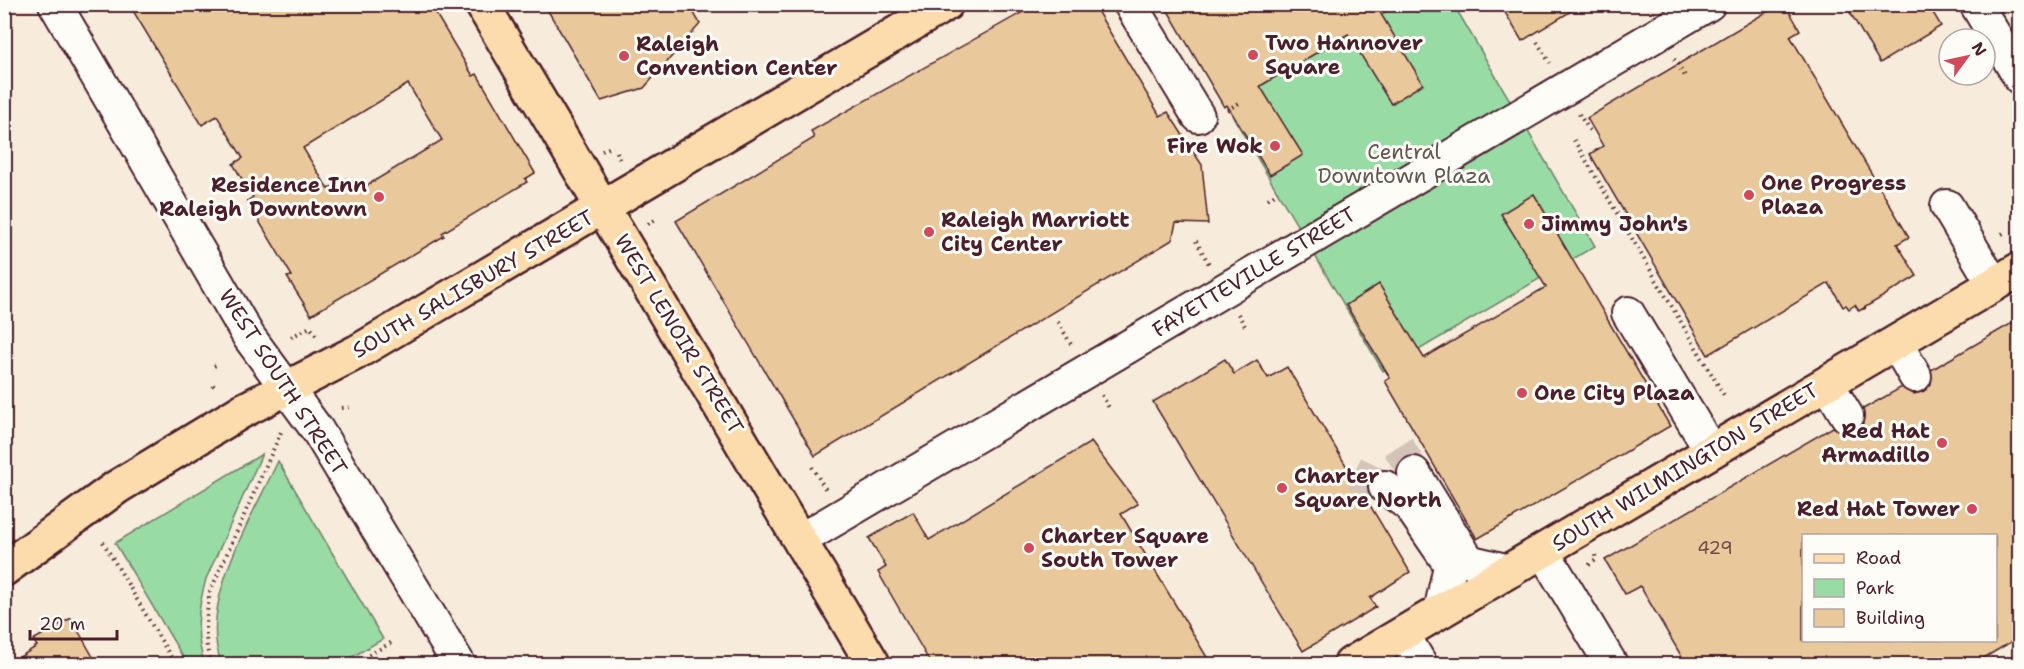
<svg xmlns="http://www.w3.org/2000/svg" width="2024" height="669" viewBox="0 0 2024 669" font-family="'Shantell Sans',sans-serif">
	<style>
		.green { fill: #99dba5; stroke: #727d68; stroke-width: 1.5 }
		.building { fill: #e9c89b; stroke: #4a1f2b; stroke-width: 1.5; fill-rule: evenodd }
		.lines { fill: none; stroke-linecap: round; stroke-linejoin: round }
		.minor-tunnel { stroke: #d4c3b8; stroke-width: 32; stroke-dasharray: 32 16; stroke-linecap: butt }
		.minor-casing { stroke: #4a1f2b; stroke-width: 36 }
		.major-casing { stroke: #4a1f2b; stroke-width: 38 }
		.path { stroke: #4a1f2b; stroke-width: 4; stroke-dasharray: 1.5 4.5; stroke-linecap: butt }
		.minor { stroke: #fdfcf7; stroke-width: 32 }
		.major { stroke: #fcdcac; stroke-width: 33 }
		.poi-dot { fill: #d1495b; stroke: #fdfcf7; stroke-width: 2 }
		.labels { text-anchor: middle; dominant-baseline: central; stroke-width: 6; stroke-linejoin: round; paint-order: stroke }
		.number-label { font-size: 18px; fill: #724947 }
		.poi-label { font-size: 21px; font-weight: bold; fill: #4a1f2b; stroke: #fdfcf7; text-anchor: start }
		.park-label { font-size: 21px; fill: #625750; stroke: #fdfcf7 }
		.street-label { font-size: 21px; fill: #4a1f2b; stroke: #fdfcf7 }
	</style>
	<rect width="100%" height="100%" fill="#f7ecdb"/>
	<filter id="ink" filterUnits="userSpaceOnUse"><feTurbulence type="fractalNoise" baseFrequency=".0167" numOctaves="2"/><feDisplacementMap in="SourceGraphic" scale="12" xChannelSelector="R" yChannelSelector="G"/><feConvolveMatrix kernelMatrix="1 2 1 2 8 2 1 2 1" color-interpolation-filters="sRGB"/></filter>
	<g filter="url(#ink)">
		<g class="green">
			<path d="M 1397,5 L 1454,5 L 1595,246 L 1383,371 L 1232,115 L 1242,109 L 1237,100 Z"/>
			<path d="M 262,454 L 206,579 C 198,607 194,636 205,664 L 187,664 L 115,543 Z"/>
			<path d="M 278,461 L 383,639 L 340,664 L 222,664 C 196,605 253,516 278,461 Z"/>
		</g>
		<g class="building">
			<path d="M 129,4 L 430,4 L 473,76 L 477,74 L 535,173 L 525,179 L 527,182 L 442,233 L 444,236 L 311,315 L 287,277 L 292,276 L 247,201 L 253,197 L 233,164 L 243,158 L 217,116 L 202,125 ZM 408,84 L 442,140 L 356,192 L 347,178 L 328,189 L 303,148 Z"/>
			<path d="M 544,4 L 689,4 L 700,24 L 644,88 L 601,101 Z"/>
			<path d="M 1037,4 L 1093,4 L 1160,116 L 1168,112 L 1202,165 L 1208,224 L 1176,223 L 1172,240 L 815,456 L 676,221 L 814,138 L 811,131 Z"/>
			<path d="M 1164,4 L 1375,4 L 1423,84 L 1391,104 L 1348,34 L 1260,86 L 1303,155 L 1270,175 L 1227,105 L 1224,107 Z"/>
			<path d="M 1500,4 L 1583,4 L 1522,41 Z"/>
			<path d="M 1780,4 L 1785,4 L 1800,30 L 1790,36 L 1909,237 L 1897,244 L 1917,276 L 1859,311 L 1855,305 L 1849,309 L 1846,305 L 1843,307 L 1829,283 L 1708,355 L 1590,154 L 1603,146 L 1587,118 Z"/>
			<path d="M 1845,4 L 1928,4 L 1941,26 L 1880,63 Z"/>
			<path d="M 1534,194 L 1670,426 L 1477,539 L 1385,381 L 1390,378 L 1346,305 L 1379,284 L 1424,358 L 1546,287 L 1501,214 Z"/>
			<path d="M 2019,319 L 2019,637 L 1974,664 L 1686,664 L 1640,586 L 1625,594 L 1605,560 L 1833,427 L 1847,434 L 1856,432 L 1863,424 L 1863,409 L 1902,387 L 1914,394 L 1924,391 L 1931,384 L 1931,370 ZM 1803,536 L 1995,536 L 1995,640 L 1803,640 Z"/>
			<path d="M 1225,359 L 1234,374 L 1257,360 L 1268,378 L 1287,367 L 1410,572 L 1370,598 L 1376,607 L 1303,651 L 1153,402 Z"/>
			<path d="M 1091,442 L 1138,504 L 1121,514 L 1211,664 L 931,664 L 878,572 L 886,567 L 869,538 L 913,512 L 929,540 Z"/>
			<path d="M 71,618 L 97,664 L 9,664 L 37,646 L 33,640 Z"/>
		</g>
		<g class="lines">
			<g class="minor-tunnel">
				<path d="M 1398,446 L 1414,473"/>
				<path d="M 1354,472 L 1385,487"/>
			</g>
			<defs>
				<g id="minor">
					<path d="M 55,4 L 249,337 L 318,431 L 459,664"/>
					<path d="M 1130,4 L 1198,116"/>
					<path d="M 1976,4 L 2020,78"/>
					<path d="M 1947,206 L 1994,285"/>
					<path d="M 1628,313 L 1711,451"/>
					<path d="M 1896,343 L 1915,376"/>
					<path d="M 1827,383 L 1847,416"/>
					<path d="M 1414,473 L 1466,557 L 1472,562 L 1510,571"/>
					<path d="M 1385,487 L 1410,506 L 1447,560 L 1450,566 L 1440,612"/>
					<path d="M 800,540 L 1709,4"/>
					<path d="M 1543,551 L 1611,664"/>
					<path d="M 1403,634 L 1420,663"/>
				</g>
				<g id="major">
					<path d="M 482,4 L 873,664"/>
					<path d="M 4,569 L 117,487 L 242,411 L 357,352 L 946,4"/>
					<path d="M 1351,664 L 2020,269"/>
				</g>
			</defs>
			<use href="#minor" class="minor-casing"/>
			<use href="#major" class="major-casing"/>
			<g class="path">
				<path d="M 1537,42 L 1550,63"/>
				<path d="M 1674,59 L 1685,76"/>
				<path d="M 1227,110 L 1239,103"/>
				<path d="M 1579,114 L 1590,131"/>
				<path d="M 1574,140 L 1725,397"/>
				<path d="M 602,151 L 613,146"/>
				<path d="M 617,152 L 620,162"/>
				<path d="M 1268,199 L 1278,192"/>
				<path d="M 648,224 L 655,220"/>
				<path d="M 2002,234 L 2007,231"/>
				<path d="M 1196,241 L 1209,264"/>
				<path d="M 1864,308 L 1866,313"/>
				<path d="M 1238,314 L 1246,328"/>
				<path d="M 1058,322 L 1072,346"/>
				<path d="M 291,337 L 310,327 L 318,338"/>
				<path d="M 214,366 L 219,364"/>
				<path d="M 213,385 L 215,387"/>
				<path d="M 1102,395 L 1109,408"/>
				<path d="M 342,408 L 350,407"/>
				<path d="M 812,467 L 826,490"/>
				<path d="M 103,542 L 175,664"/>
				<path d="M 1589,565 L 1596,560 L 1595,555"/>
				<path d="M 211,664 C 203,640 206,617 210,592 L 281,432 L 283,432"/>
				<path d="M 353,664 L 394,641"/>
			</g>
			<use href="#minor" class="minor"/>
			<use href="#major" class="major"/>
		</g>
	</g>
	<g class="poi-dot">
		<circle cx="1253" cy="55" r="6"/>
		<circle cx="624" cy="56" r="6"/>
		<circle cx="1275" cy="146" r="6"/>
		<circle cx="1749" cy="195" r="6"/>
		<circle cx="379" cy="197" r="6"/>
		<circle cx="1529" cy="224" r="6"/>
		<circle cx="929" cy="232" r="6"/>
		<circle cx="1522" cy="393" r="6"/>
		<circle cx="1942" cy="443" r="6"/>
		<circle cx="1282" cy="488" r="6"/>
		<circle cx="1972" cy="509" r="6"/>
		<circle cx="1029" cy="548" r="6"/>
	</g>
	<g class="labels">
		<g class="number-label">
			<text x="1715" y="548">429</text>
		</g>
		<g class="poi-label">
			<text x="1265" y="43">Two Hannover<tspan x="1265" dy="24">Square</tspan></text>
			<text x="636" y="44">Raleigh<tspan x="636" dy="24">Convention Center</tspan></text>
			<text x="1263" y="146" text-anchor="end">Fire Wok</text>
			<text x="1761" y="183">One Progress<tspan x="1761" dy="24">Plaza</tspan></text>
			<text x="367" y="185" text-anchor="end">Residence Inn<tspan x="367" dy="24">Raleigh Downtown</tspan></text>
			<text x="941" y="220">Raleigh Marriott<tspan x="941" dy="24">City Center</tspan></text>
			<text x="1541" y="224">Jimmy John's</text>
			<text x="1534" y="393">One City Plaza</text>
			<text x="1930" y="431" text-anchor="end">Red Hat<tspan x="1930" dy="24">Armadillo</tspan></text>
			<text x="1294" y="476">Charter<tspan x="1294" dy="24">Square North</tspan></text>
			<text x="1960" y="509" text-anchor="end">Red Hat Tower</text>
			<text x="1041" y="536">Charter Square<tspan x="1041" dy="24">South Tower</tspan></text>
		</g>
		<g class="park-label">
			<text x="1404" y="152">Central<tspan x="1404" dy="24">Downtown Plaza</tspan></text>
		</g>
		<g class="street-label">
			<text transform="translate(1254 272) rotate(-31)">FAYETTEVILLE STREET</text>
			<text transform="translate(473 284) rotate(-30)">SOUTH SALISBURY STREET</text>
			<text transform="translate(679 334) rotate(59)">WEST LENOIR STREET</text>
			<text transform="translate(283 382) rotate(57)">WEST SOUTH STREET</text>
			<text transform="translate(1685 467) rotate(-31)">SOUTH WILMINGTON STREET</text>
		</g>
	</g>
	<rect width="2024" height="669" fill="none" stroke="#fdfcf7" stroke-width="24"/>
	<rect x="12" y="12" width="2000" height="645" fill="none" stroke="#4a1f2b" stroke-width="2" filter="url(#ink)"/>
	<rect x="1802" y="534" width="195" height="108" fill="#fdfcf7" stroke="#b5a4a5" stroke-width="1.5"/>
	<rect x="1814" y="554" width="30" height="9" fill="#fcdcac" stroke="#b5a4a5" stroke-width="1.5"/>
	<text x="1856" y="564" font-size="18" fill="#4a1f2b">Road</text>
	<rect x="1814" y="579" width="30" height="18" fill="#99dba5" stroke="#b5a4a5" stroke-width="1.5"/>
	<text x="1856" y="594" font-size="18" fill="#4a1f2b">Park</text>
	<rect x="1814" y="609" width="30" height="18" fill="#e9c89b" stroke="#b5a4a5" stroke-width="1.5"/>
	<text x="1856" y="624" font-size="18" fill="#4a1f2b">Building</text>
	<g transform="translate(1967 57) rotate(57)"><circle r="28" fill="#fdfcf7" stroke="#b5a4a5" stroke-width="1.5"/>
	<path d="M0-4.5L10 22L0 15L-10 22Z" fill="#d1495b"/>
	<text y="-9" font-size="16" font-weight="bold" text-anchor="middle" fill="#4a1f2b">N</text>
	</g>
	<path d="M30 630v9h87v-9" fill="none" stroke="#4a1f2b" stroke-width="3"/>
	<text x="39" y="630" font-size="18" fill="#4a1f2b" stroke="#fdfcf7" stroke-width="4.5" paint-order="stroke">20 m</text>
</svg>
